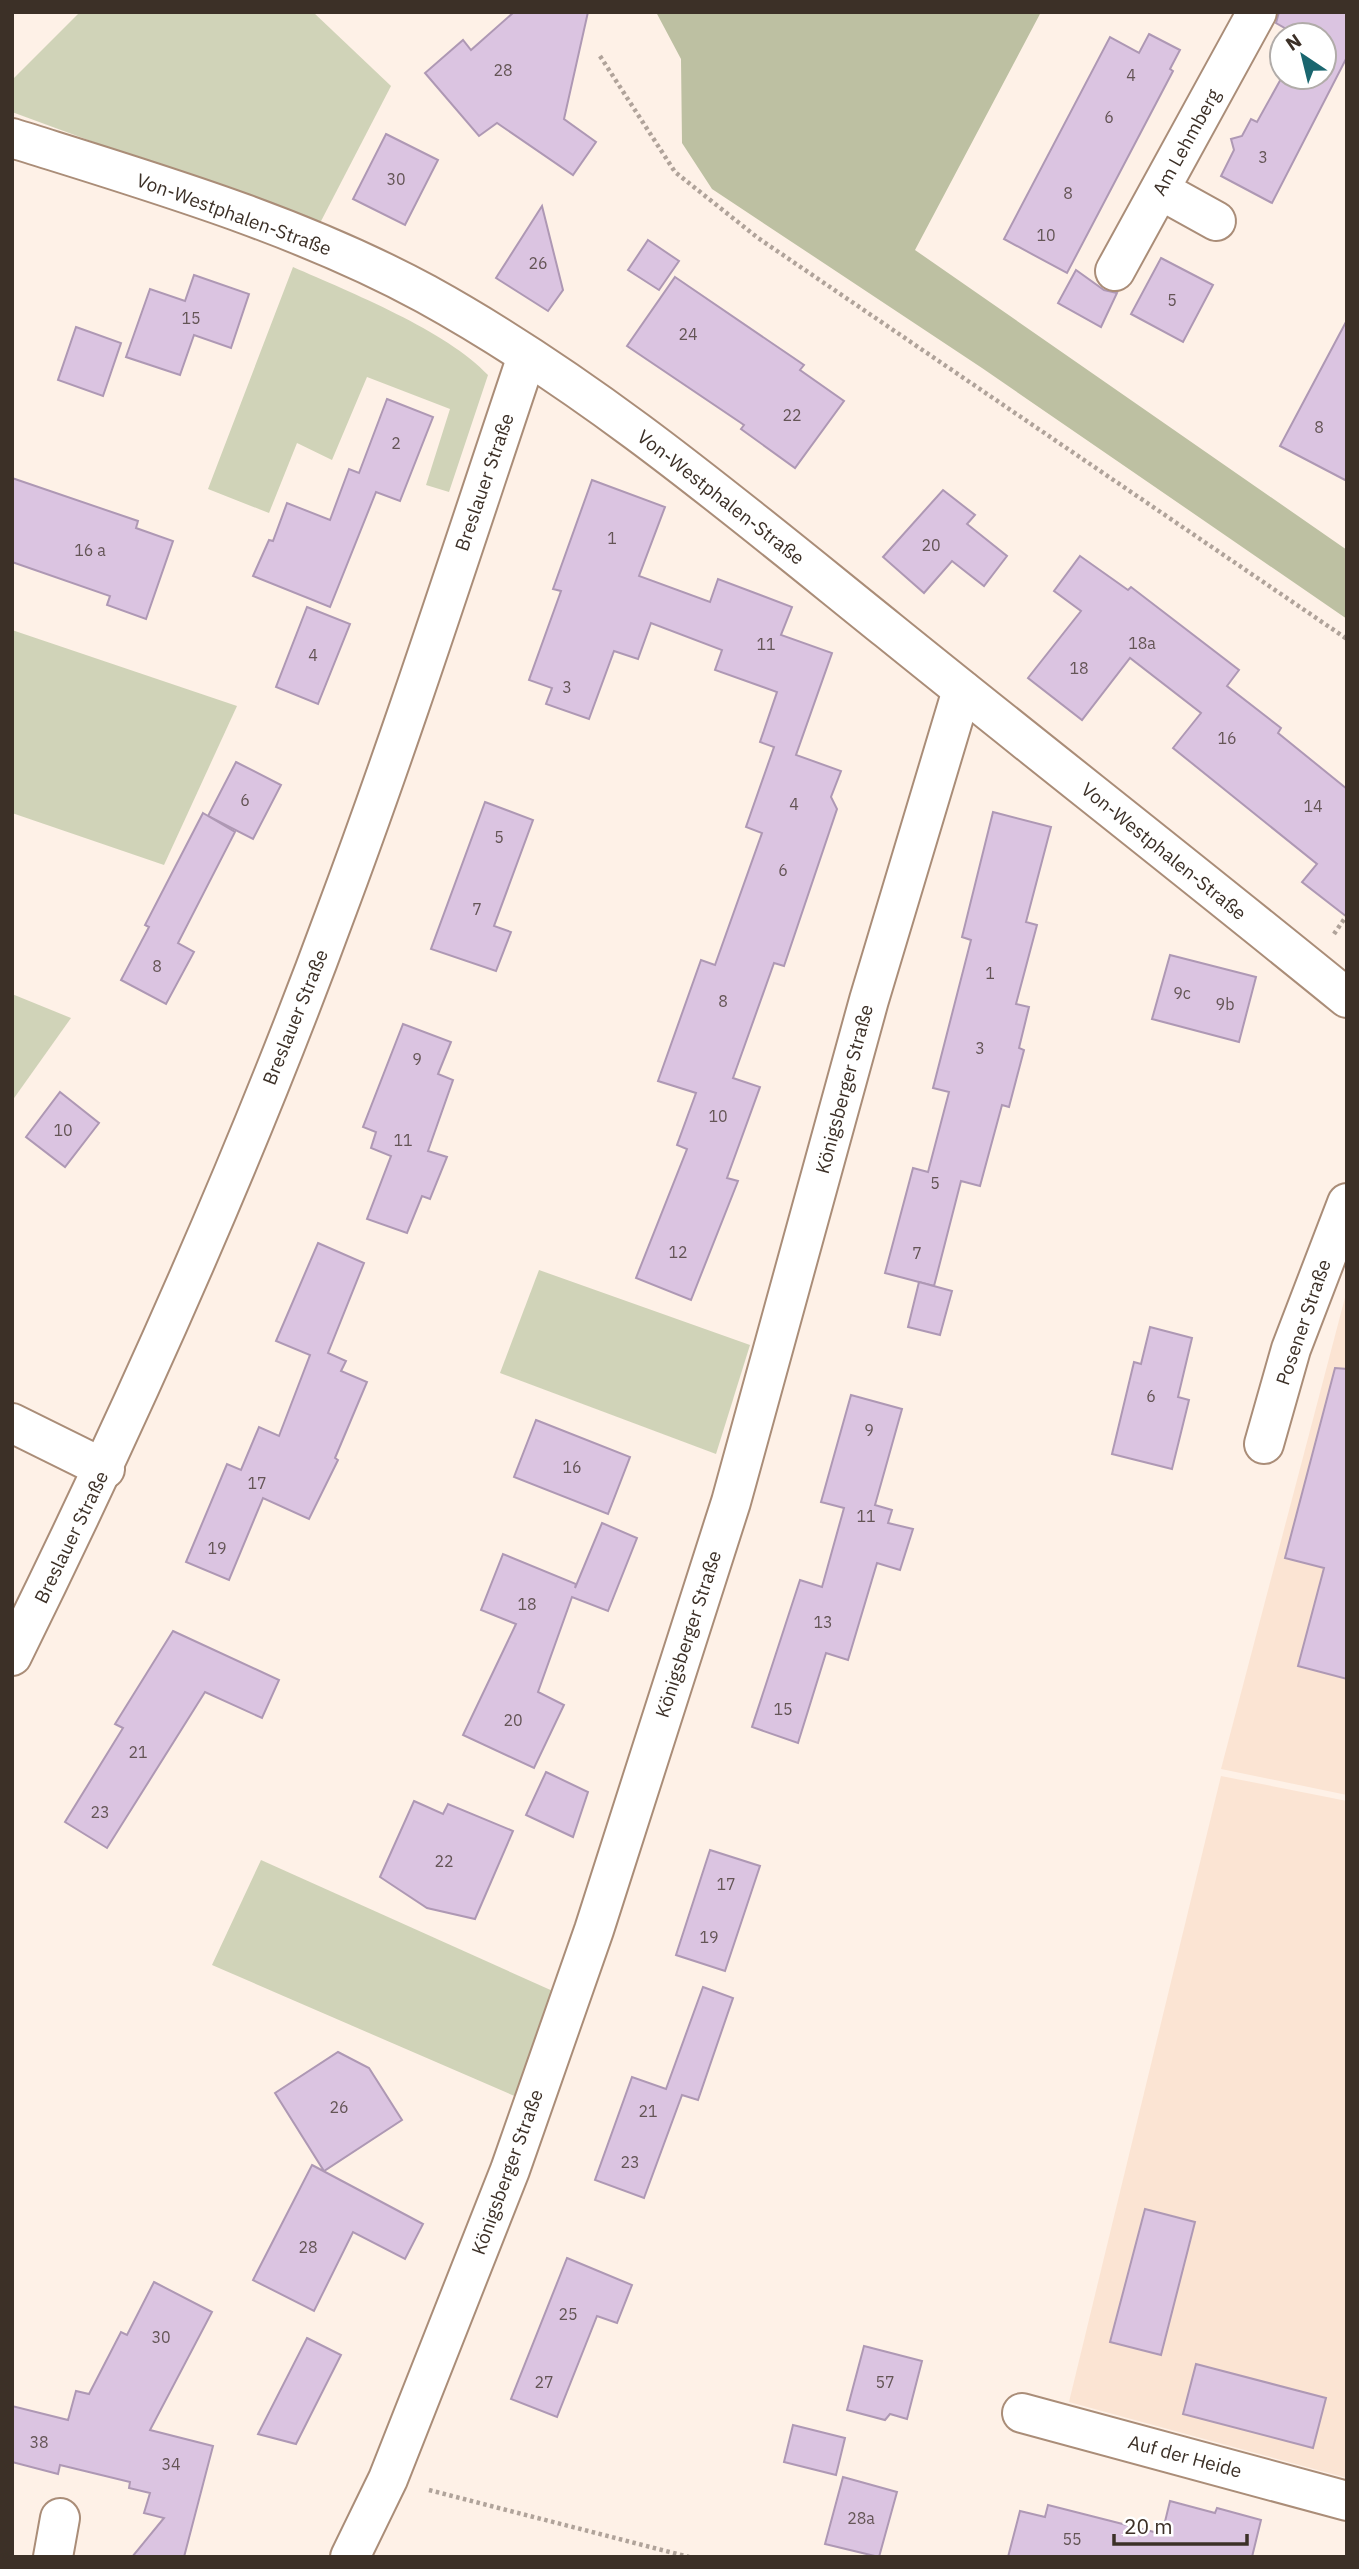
<svg xmlns="http://www.w3.org/2000/svg" width="1359" height="2569" viewBox="0 0 1359 2569" font-family="'IBM Plex Sans',sans-serif">
	<style>
		.built { fill: #fbe4d3 }
		.green { fill: #d0d3b8 }
		.forest { fill: #bdc0a2 }
		.building { fill: #dbc4e1; stroke: #ae98b4; stroke-width: 2 }
		.lines { fill: none; stroke-linecap: round; stroke-linejoin: round }
		.minor-casing { stroke: #aa8d78; stroke-width: 42 }
		.path { stroke: #b0a39a; stroke-width: 4.5; stroke-dasharray: 3.5 3.5; stroke-linecap: butt }
		.minor { stroke: #fff; stroke-width: 38 }
		.labels { text-anchor: middle; dominant-baseline: central; stroke-width: 6; stroke-linejoin: round; paint-order: stroke }
		.number-label { font-size: 16px; fill: #645556 }
		.street-label { font-size: 19px; fill: #3c3027; stroke: #fff }
	</style>
	<rect width="100%" height="100%" fill="#fef1e7"/>
	<g class="built">
		<path d="M 1347,1290 L 1347,1795 L 1221,1769 Z"/>
		<path d="M 1221,1776 L 1347,1801 L 1347,2478 L 1069,2402 Z"/>
	</g>
	<g class="green">
		<path d="M 80,12 L 313,12 L 391,86 L 319,225 L 12,112 L 12,80 Z"/>
		<path d="M 293,267 C 350,292 447,331 488,375 L 449,492 L 426,485 L 450,409 L 367,377 L 332,460 L 297,443 L 269,513 L 208,489 Z"/>
		<path d="M 12,630 L 237,706 L 164,865 L 12,813 Z"/>
		<path d="M 12,994 L 71,1018 L 12,1101 Z"/>
		<path d="M 539,1270 L 750,1345 L 716,1454 L 500,1373 Z"/>
		<path d="M 261,1860 L 555,1992 L 519,2098 L 212,1965 Z"/>
	</g>
	<path class="forest" d="M 656,12 L 1041,12 L 915,250 L 1347,550 L 1347,619 L 982,368 L 712,189 L 682,143 L 681,59 Z"/>
	<g class="building">
		<path d="M 514,12 L 588,12 L 564,119 L 596,142 L 573,175 L 497,123 L 479,136 L 425,73 L 463,40 L 471,50 Z"/>
		<path d="M 1279,12 L 1347,12 L 1347,57 L 1272,203 L 1221,176 L 1234,150 L 1231,139 L 1242,136 L 1251,119 L 1257,122 L 1282,77 L 1324,77 L 1324,35 L 1297,35 L 1276,23 Z"/>
		<path d="M 1149,34 L 1180,50 L 1170,69 L 1173,71 L 1067,273 L 1004,239 L 1110,37 L 1139,53 Z"/>
		<path d="M 386,134 L 438,160 L 405,225 L 353,199 Z"/>
		<path d="M 542,206 L 563,290 L 548,311 L 496,278 Z"/>
		<path d="M 648,240 L 679,261 L 659,290 L 628,270 Z"/>
		<path d="M 1161,258 L 1213,285 L 1183,342 L 1131,314 Z"/>
		<path d="M 1076,270 L 1104,290 L 1117,293 L 1101,327 L 1058,303 Z"/>
		<path d="M 194,275 L 249,294 L 231,348 L 194,335 L 180,375 L 126,357 L 150,289 L 185,301 Z"/>
		<path d="M 675,277 L 804,365 L 800,370 L 844,401 L 795,468 L 741,429 L 744,425 L 627,346 Z"/>
		<path d="M 1347,320 L 1347,481 L 1280,446 Z"/>
		<path d="M 76,327 L 121,343 L 103,396 L 58,380 Z"/>
		<path d="M 387,399 L 433,417 L 400,501 L 376,492 L 330,607 L 253,576 L 269,540 L 273,541 L 287,503 L 330,520 L 349,469 L 359,473 Z"/>
		<path d="M 12,478 L 138,521 L 136,528 L 173,541 L 146,619 L 107,605 L 110,596 L 12,562 Z"/>
		<path d="M 592,480 L 665,507 L 639,576 L 710,602 L 718,579 L 792,607 L 781,635 L 832,653 L 796,755 L 841,771 L 831,797 L 837,809 L 784,966 L 774,963 L 733,1078 L 760,1087 L 727,1178 L 738,1181 L 691,1300 L 636,1278 L 687,1149 L 677,1145 L 696,1093 L 658,1081 L 701,960 L 715,965 L 762,833 L 746,827 L 774,747 L 760,742 L 777,692 L 715,670 L 722,650 L 651,623 L 638,659 L 614,651 L 589,719 L 546,704 L 552,688 L 529,680 L 561,591 L 553,589 Z"/>
		<path d="M 943,490 L 975,515 L 967,524 L 1007,556 L 984,586 L 952,561 L 924,593 L 883,557 Z"/>
		<path d="M 1080,556 L 1128,590 L 1131,587 L 1239,670 L 1227,686 L 1281,728 L 1278,733 L 1347,789 L 1347,917 L 1302,882 L 1317,864 L 1173,748 L 1201,713 L 1130,658 L 1082,720 L 1028,678 L 1081,611 L 1054,591 Z"/>
		<path d="M 307,607 L 350,624 L 318,704 L 276,687 Z"/>
		<path d="M 236,762 L 281,785 L 253,839 L 208,816 Z"/>
		<path d="M 485,802 L 533,820 L 494,926 L 511,932 L 496,971 L 431,949 Z"/>
		<path d="M 993,812 L 1051,827 L 1026,922 L 1037,925 L 1016,1004 L 1029,1007 L 1019,1048 L 1024,1050 L 1009,1107 L 1002,1105 L 980,1186 L 961,1181 L 934,1286 L 885,1273 L 913,1168 L 928,1172 L 949,1092 L 933,1088 L 971,940 L 962,937 Z"/>
		<path d="M 203,813 L 235,832 L 178,943 L 194,952 L 166,1004 L 121,980 L 149,927 L 145,925 Z"/>
		<path d="M 1170,955 L 1256,977 L 1239,1042 L 1152,1019 Z"/>
		<path d="M 403,1024 L 451,1042 L 438,1074 L 453,1080 L 428,1151 L 447,1157 L 430,1199 L 422,1196 L 407,1233 L 367,1219 L 391,1156 L 371,1148 L 376,1132 L 363,1127 Z"/>
		<path d="M 60,1092 L 99,1123 L 65,1167 L 26,1137 Z"/>
		<path d="M 318,1243 L 364,1263 L 328,1353 L 346,1361 L 341,1371 L 367,1382 L 335,1458 L 338,1460 L 309,1519 L 263,1498 L 229,1580 L 186,1562 L 227,1464 L 241,1470 L 259,1427 L 279,1436 L 310,1355 L 276,1341 Z"/>
		<path d="M 919,1282 L 952,1291 L 940,1335 L 908,1327 Z"/>
		<path d="M 1150,1327 L 1192,1338 L 1178,1397 L 1189,1400 L 1172,1469 L 1112,1454 L 1134,1362 L 1141,1364 Z"/>
		<path d="M 1335,1368 L 1347,1369 L 1347,1679 L 1298,1666 L 1324,1568 L 1285,1558 Z"/>
		<path d="M 851,1395 L 902,1409 L 875,1505 L 892,1510 L 888,1523 L 913,1529 L 900,1570 L 877,1563 L 848,1660 L 826,1653 L 798,1743 L 752,1727 L 800,1580 L 822,1587 L 844,1508 L 821,1502 Z"/>
		<path d="M 536,1420 L 630,1457 L 608,1514 L 514,1477 Z"/>
		<path d="M 602,1523 L 637,1538 L 608,1611 L 572,1597 L 538,1692 L 564,1705 L 534,1768 L 463,1735 L 516,1624 L 481,1610 L 503,1554 L 576,1584 L 575,1588 Z"/>
		<path d="M 173,1631 L 279,1680 L 262,1718 L 205,1692 L 107,1848 L 65,1822 L 123,1728 L 115,1724 Z"/>
		<path d="M 546,1772 L 588,1792 L 573,1837 L 526,1815 Z"/>
		<path d="M 414,1801 L 443,1814 L 448,1804 L 513,1831 L 475,1919 L 427,1908 L 380,1877 Z"/>
		<path d="M 710,1850 L 760,1866 L 725,1971 L 676,1955 Z"/>
		<path d="M 703,1987 L 733,1998 L 698,2100 L 682,2095 L 644,2198 L 595,2180 L 632,2077 L 666,2089 Z"/>
		<path d="M 338,2052 L 369,2068 L 402,2120 L 324,2171 L 275,2093 Z"/>
		<path d="M 312,2165 L 423,2224 L 405,2259 L 353,2232 L 314,2311 L 253,2280 Z"/>
		<path d="M 1145,2209 L 1195,2222 L 1161,2355 L 1110,2342 Z"/>
		<path d="M 567,2258 L 632,2285 L 617,2323 L 597,2316 L 557,2417 L 511,2399 Z"/>
		<path d="M 154,2282 L 212,2312 L 150,2430 L 213,2446 L 184,2557 L 132,2557 L 164,2518 L 144,2513 L 150,2493 L 129,2488 L 130,2482 L 60,2465 L 58,2474 L 12,2462 L 12,2406 L 68,2420 L 76,2391 L 89,2394 L 121,2332 L 127,2335 Z"/>
		<path d="M 307,2338 L 341,2355 L 296,2444 L 258,2434 Z"/>
		<path d="M 864,2346 L 922,2361 L 907,2419 L 890,2414 L 885,2420 L 847,2410 Z"/>
		<path d="M 1196,2364 L 1326,2398 L 1313,2448 L 1183,2414 Z"/>
		<path d="M 793,2425 L 845,2438 L 836,2475 L 784,2462 Z"/>
		<path d="M 843,2477 L 897,2492 L 879,2557 L 825,2544 Z"/>
		<path d="M 1170,2501 L 1215,2513 L 1217,2508 L 1261,2520 L 1252,2557 L 1008,2557 L 1020,2511 L 1045,2517 L 1048,2505 L 1162,2534 Z"/>
	</g>
	<g class="lines">
		<defs>
			<g id="minor">
				<path d="M 12,138 C 152,182 297,224 426,294 C 593,386 740,511 888,630 C 1040,753 1195,874 1347,998"/>
				<path d="M 1160,190 L 1216,221"/>
				<path d="M 1115,271 L 1257,12"/>
				<path d="M 12,1423 L 105,1469"/>
				<path d="M 1264,1444 L 1291,1349 L 1347,1203"/>
				<path d="M 12,1656 C 131,1415 242,1168 335,915 C 404,731 464,543 527,356"/>
				<path d="M 1022,2413 L 1347,2501"/>
				<path d="M 53,2557 L 60,2518"/>
				<path d="M 350,2557 L 388,2479 L 510,2170 L 594,1930 L 731,1502 L 869,1000 L 962,690"/>
			</g>
		</defs>
		<use href="#minor" class="minor-casing"/>
		<g class="path">
			<path d="M 600,56 L 675,172 L 758,238 L 1347,639"/>
			<path d="M 1334,934 L 1347,915"/>
			<path d="M 429,2490 L 689,2557"/>
		</g>
		<use href="#minor" class="minor"/>
	</g>
	<g class="labels">
		<g class="number-label">
			<text x="503" y="70">28</text>
			<text x="1131" y="75">4</text>
			<text x="1109" y="117">6</text>
			<text x="1263" y="157">3</text>
			<text x="396" y="179">30</text>
			<text x="1068" y="193">8</text>
			<text x="1046" y="235">10</text>
			<text x="538" y="263">26</text>
			<text x="1172" y="300">5</text>
			<text x="191" y="318">15</text>
			<text x="688" y="334">24</text>
			<text x="792" y="415">22</text>
			<text x="1319" y="427">8</text>
			<text x="396" y="443">2</text>
			<text x="612" y="538">1</text>
			<text x="931" y="545">20</text>
			<text x="90" y="550">16 a</text>
			<text x="1142" y="643">18a</text>
			<text x="766" y="644">11</text>
			<text x="313" y="655">4</text>
			<text x="1079" y="668">18</text>
			<text x="567" y="687">3</text>
			<text x="1227" y="738">16</text>
			<text x="245" y="800">6</text>
			<text x="794" y="804">4</text>
			<text x="1313" y="806">14</text>
			<text x="499" y="837">5</text>
			<text x="783" y="870">6</text>
			<text x="477" y="909">7</text>
			<text x="157" y="966">8</text>
			<text x="990" y="973">1</text>
			<text x="1182" y="993">9c</text>
			<text x="723" y="1001">8</text>
			<text x="1225" y="1004">9b</text>
			<text x="980" y="1048">3</text>
			<text x="417" y="1059">9</text>
			<text x="718" y="1116">10</text>
			<text x="63" y="1130">10</text>
			<text x="403" y="1140">11</text>
			<text x="935" y="1183">5</text>
			<text x="678" y="1252">12</text>
			<text x="917" y="1253">7</text>
			<text x="1151" y="1396">6</text>
			<text x="869" y="1430">9</text>
			<text x="572" y="1467">16</text>
			<text x="257" y="1483">17</text>
			<text x="866" y="1516">11</text>
			<text x="217" y="1548">19</text>
			<text x="527" y="1604">18</text>
			<text x="823" y="1622">13</text>
			<text x="783" y="1709">15</text>
			<text x="513" y="1720">20</text>
			<text x="138" y="1752">21</text>
			<text x="100" y="1812">23</text>
			<text x="444" y="1861">22</text>
			<text x="726" y="1884">17</text>
			<text x="709" y="1937">19</text>
			<text x="339" y="2107">26</text>
			<text x="648" y="2111">21</text>
			<text x="630" y="2162">23</text>
			<text x="308" y="2247">28</text>
			<text x="568" y="2314">25</text>
			<text x="161" y="2337">30</text>
			<text x="544" y="2382">27</text>
			<text x="885" y="2382">57</text>
			<text x="39" y="2442">38</text>
			<text x="171" y="2464">34</text>
			<text x="861" y="2518">28a</text>
			<text x="1072" y="2539">55</text>
		</g>
		<g class="street-label">
			<text transform="translate(1186 142) rotate(-61)">Am Lehmberg</text>
			<text transform="translate(234 214) rotate(20)">Von-Westphalen-Straße</text>
			<text transform="translate(484 482) rotate(-71)">Breslauer Straße</text>
			<text transform="translate(721 497) rotate(38)">Von-Westphalen-Straße</text>
			<text transform="translate(1164 851) rotate(39)">Von-Westphalen-Straße</text>
			<text transform="translate(295 1017) rotate(-68)">Breslauer Straße</text>
			<text transform="translate(844 1089) rotate(-75)">Königsberger Straße</text>
			<text transform="translate(1303 1322) rotate(-71)">Posener Straße</text>
			<text transform="translate(71 1537) rotate(-64)">Breslauer Straße</text>
			<text transform="translate(688 1634) rotate(-72)">Königsberger Straße</text>
			<text transform="translate(507 2172) rotate(-70)">Königsberger Straße</text>
			<text transform="translate(1185 2456) rotate(15)">Auf der Heide</text>
		</g>
	</g>
	<rect width="1359" height="2569" fill="none" stroke="#3c3027" stroke-width="28"/>
	<g transform="translate(1303 56) rotate(325)"><circle r="33" fill="#ffffff" stroke="#b1aca9" stroke-width="2"/>
	<path d="M0-5L12 26L0 18L-12 26Z" fill="#1a666f"/>
	<text y="-10" font-size="19" font-weight="bold" text-anchor="middle" fill="#3c3027">N</text>
	</g>
	<path d="M1114 2534v10h133v-10" fill="none" stroke="#3c3027" stroke-width="3.5"/>
	<text x="1124" y="2534" font-size="21" fill="#3c3027" stroke="#ffffff" stroke-width="5" paint-order="stroke">20 m</text>
</svg>
